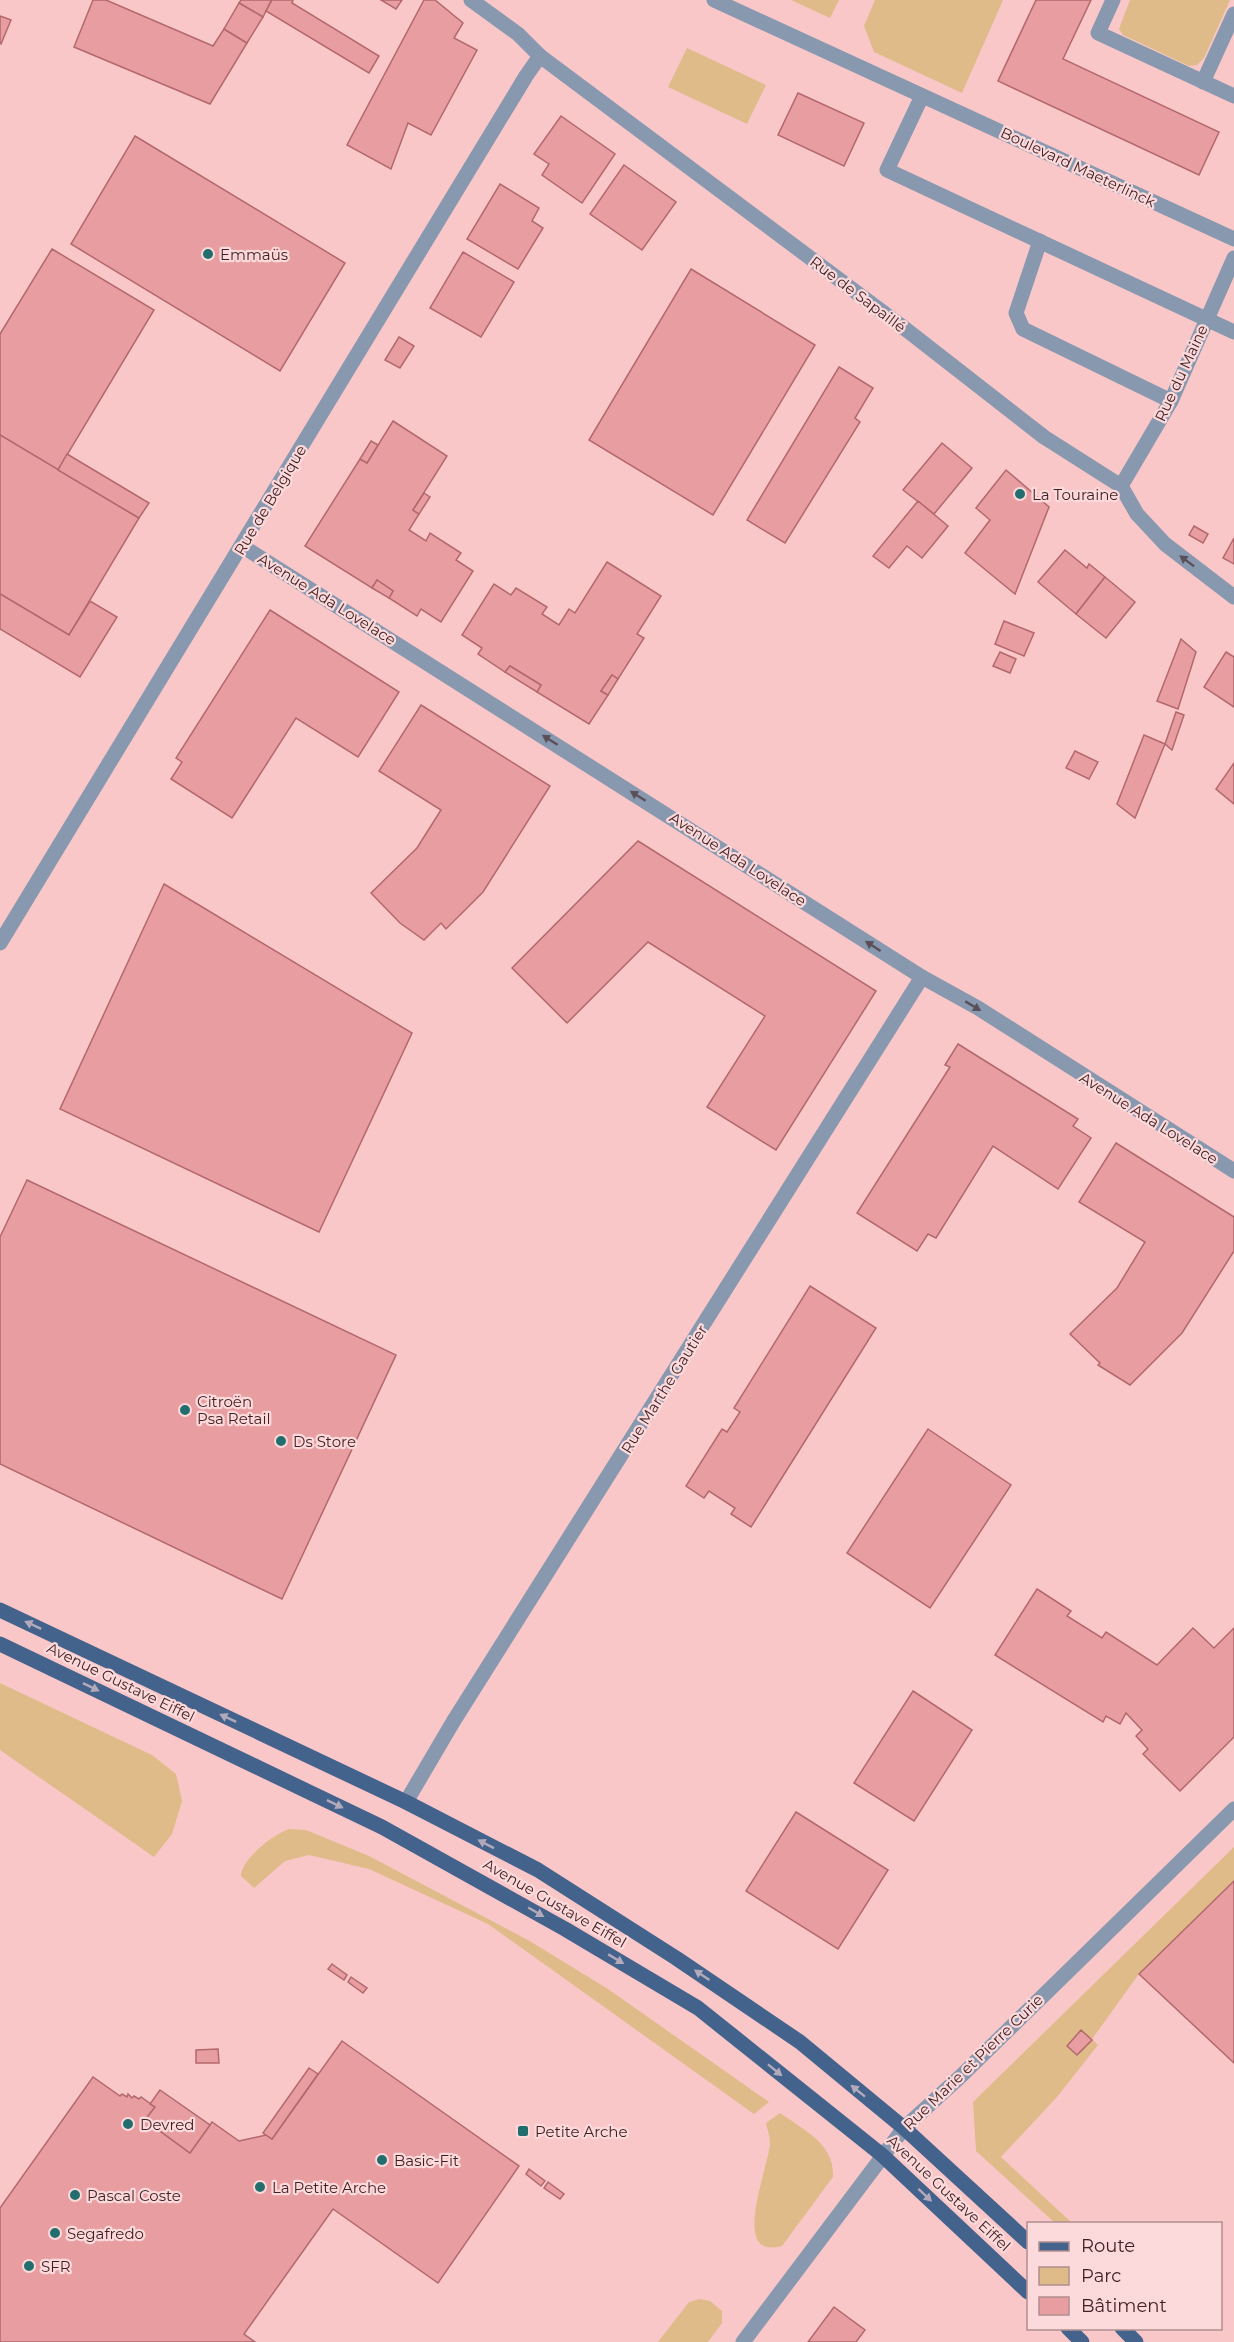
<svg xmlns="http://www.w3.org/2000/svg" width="1234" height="2342" viewBox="0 0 1234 2342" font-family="Montserrat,sans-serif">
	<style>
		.green { fill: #dfbb89 }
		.building { fill: #e89ea1; stroke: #b2686d; stroke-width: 1.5 }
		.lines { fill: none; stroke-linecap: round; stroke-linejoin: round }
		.minor { stroke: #8798af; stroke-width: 15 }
		.major { stroke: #44638c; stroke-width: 15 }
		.oneway { fill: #5b4f5a }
		.oneway2 { fill: #b2aabb }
		.poi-dot { fill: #226e6f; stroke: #fcd9da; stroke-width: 2 }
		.labels { text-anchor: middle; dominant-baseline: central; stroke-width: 4.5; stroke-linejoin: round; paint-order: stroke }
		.street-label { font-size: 15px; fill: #3e1f22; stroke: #fcd9da }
		.poi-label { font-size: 15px; fill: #3e1f22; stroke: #fcd9da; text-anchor: start }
	</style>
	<rect width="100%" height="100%" fill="#fac7c9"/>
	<g class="green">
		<path d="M 791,0 L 839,0 L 830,18 Z"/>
		<path d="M 875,0 L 1003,0 L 962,93 L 874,52 L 864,26 Z"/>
		<path d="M 1130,0 L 1230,0 L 1204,58 L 1197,65 L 1189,66 L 1123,35 L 1119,29 Z"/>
		<path d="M 687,48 L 766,85 L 747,124 L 668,87 Z"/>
		<path d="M 0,1683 L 152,1755 L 176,1774 L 182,1801 L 172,1834 L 154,1857 L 0,1750 Z"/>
		<path d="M 289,1829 L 306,1830 L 369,1856 L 528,1940 L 608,1989 L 769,2102 L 754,2114 L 488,1924 L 369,1869 L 309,1855 L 285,1861 L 254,1888 L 241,1876 C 241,1859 274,1834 289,1829 Z"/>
		<path d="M 1234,1847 L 1234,1881 L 1139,1974 L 1092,2039 L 1098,2045 L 1057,2097 L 1001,2157 L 1072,2223 L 1055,2223 L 976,2151 L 973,2102 Z"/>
		<path d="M 780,2113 C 804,2130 835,2144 833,2177 L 782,2246 C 728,2261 770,2165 770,2142 C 770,2136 767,2129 766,2123 Z"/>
		<path d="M 700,2299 L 710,2301 L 722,2311 L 722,2323 L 708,2342 L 658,2342 L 689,2302 Z"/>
	</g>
	<g class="building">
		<path d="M 93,0 L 106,0 L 213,46 L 224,29 L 247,43 L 210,104 L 74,47 Z"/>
		<path d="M 241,0 L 270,0 L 271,1 L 263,17 L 239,3 Z"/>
		<path d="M 272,0 L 293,0 L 292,3 L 379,56 L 369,73 L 266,11 Z"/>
		<path d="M 381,0 L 402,0 L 396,9 Z"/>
		<path d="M 424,0 L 435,0 L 463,23 L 454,38 L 477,50 L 431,135 L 408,123 L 391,169 L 347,145 Z"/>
		<path d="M 1036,0 L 1091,0 L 1063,59 L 1219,132 L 1199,175 L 998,81 Z"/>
		<path d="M 239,3 L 263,17 L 247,43 L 224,29 Z"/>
		<path d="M 0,16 L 11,20 L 1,44 L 0,43 Z"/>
		<path d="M 798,93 L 864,123 L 844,166 L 778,135 Z"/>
		<path d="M 561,116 L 615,154 L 582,203 L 542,175 L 549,164 L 534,154 Z"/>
		<path d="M 135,136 L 345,263 L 280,371 L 71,244 Z"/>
		<path d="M 624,165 L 676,202 L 642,250 L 590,214 Z"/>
		<path d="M 500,184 L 539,208 L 532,221 L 543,228 L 518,269 L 467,239 Z"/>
		<path d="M 52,249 L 154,310 L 58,470 L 0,435 L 0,334 Z"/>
		<path d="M 463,252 L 514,282 L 481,337 L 430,308 Z"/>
		<path d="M 691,269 L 815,345 L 713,515 L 589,440 Z"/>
		<path d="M 399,337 L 414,346 L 400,368 L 385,360 Z"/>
		<path d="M 839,367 L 873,388 L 855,418 L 860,422 L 785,543 L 747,520 Z"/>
		<path d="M 393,421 L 447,456 L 413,510 L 419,514 L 409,530 L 426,541 L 430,533 L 461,553 L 456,560 L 473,571 L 441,622 L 421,609 L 417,616 L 389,598 L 393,591 L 377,580 L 372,588 L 305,546 L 360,459 L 367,463 Z"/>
		<path d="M 0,435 L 139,518 L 69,635 L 0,594 Z"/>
		<path d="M 371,441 L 378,445 L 367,463 L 360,459 Z"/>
		<path d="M 942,443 L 972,468 L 934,514 L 903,490 Z"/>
		<path d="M 67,454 L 149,503 L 139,518 L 58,470 Z"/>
		<path d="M 1006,470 L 1049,507 L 1015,594 L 965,553 L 990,520 L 976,508 Z"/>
		<path d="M 424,493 L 430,497 L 419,514 L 413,510 Z"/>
		<path d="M 918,501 L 948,526 L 922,558 L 907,546 L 889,568 L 873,556 Z"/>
		<path d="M 1194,526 L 1208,534 L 1203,543 L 1189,535 Z"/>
		<path d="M 1234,538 L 1234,564 L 1223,558 Z"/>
		<path d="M 1065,550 L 1087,568 L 1089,564 L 1105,577 L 1076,614 L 1038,582 Z"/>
		<path d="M 607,562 L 661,596 L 637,634 L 644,638 L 618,679 L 612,675 L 601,691 L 608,695 L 589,724 L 537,692 L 541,685 L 510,666 L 505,672 L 478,654 L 482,648 L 462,635 L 494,584 L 511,595 L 516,588 L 547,607 L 542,614 L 559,625 L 569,609 L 575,613 Z"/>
		<path d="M 1105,577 L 1135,602 L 1106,638 L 1076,614 Z"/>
		<path d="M 377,580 L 393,591 L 389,598 L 372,588 Z"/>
		<path d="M 0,594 L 69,635 L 90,601 L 117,617 L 80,677 L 0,629 Z"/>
		<path d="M 270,610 L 399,692 L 358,757 L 296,718 L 232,818 L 171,779 L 182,762 L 176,758 Z"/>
		<path d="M 1004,621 L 1034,633 L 1024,656 L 995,644 Z"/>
		<path d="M 1181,639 L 1196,652 L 1178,709 L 1157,701 Z"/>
		<path d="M 1000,652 L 1016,659 L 1010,673 L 993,666 Z"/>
		<path d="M 1226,652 L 1234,657 L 1234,707 L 1204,687 Z"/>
		<path d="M 510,666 L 541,685 L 537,692 L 505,672 Z"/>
		<path d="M 612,675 L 618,679 L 608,695 L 601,691 Z"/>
		<path d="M 421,705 L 550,786 L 483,892 L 446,929 L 441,923 L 424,940 L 400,923 L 371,893 L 417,848 L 441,810 L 379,771 Z"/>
		<path d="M 1176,712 L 1184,715 L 1172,750 L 1165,744 Z"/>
		<path d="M 1144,735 L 1165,744 L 1135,818 L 1117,804 Z"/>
		<path d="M 1075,751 L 1098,762 L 1089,779 L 1066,768 Z"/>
		<path d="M 1234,763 L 1234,804 L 1216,789 Z"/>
		<path d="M 638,841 L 876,991 L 776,1150 L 707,1107 L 765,1016 L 648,942 L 567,1023 L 512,968 Z"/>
		<path d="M 164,884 L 412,1033 L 319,1232 L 60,1109 Z"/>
		<path d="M 958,1044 L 1078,1119 L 1073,1126 L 1091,1138 L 1058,1189 L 993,1146 L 936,1238 L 928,1234 L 917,1251 L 857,1213 L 950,1067 L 945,1065 Z"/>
		<path d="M 1116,1143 L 1234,1217 L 1234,1251 L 1182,1333 L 1130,1385 L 1098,1365 L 1100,1363 L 1070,1334 L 1117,1288 L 1145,1242 L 1079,1202 Z"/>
		<path d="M 27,1180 L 396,1355 L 282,1599 L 0,1464 L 0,1237 Z"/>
		<path d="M 810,1286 L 876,1328 L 751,1527 L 731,1514 L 735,1508 L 709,1491 L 704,1498 L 686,1486 L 722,1429 L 727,1432 L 740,1412 L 734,1408 Z"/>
		<path d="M 928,1429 L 1011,1485 L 930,1608 L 847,1553 Z"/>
		<path d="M 1037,1589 L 1071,1611 L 1067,1616 L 1102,1638 L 1106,1632 L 1157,1665 L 1193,1628 L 1214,1648 L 1234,1628 L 1234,1737 L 1180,1791 L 1143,1754 L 1148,1749 L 1136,1736 L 1142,1730 L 1126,1713 L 1120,1724 L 1106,1716 L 1103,1722 L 995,1655 Z"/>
		<path d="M 913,1691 L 972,1730 L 914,1821 L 854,1783 Z"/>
		<path d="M 796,1812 L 888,1870 L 838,1949 L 746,1891 Z"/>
		<path d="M 1234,1881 L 1234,2063 L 1139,1974 Z"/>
		<path d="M 332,1964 L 347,1975 L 344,1980 L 328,1969 Z"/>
		<path d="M 351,1977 L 367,1988 L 363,1993 L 348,1982 Z"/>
		<path d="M 1081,2030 L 1092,2040 L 1077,2055 L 1067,2046 Z"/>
		<path d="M 342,2041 L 519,2166 L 438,2283 L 333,2209 L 244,2334 L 255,2342 L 0,2342 L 0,2208 L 93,2077 L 120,2096 L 122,2094 L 127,2097 L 128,2094 L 132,2098 L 134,2096 L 139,2099 L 141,2097 L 155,2107 L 145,2120 L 190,2153 L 212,2122 L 239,2141 L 266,2135 L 272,2139 Z"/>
		<path d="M 218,2049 L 219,2063 L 196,2063 L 196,2050 Z"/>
		<path d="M 309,2068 L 318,2074 L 272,2139 L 263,2133 Z"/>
		<path d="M 160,2090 L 210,2125 L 190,2153 L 145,2120 L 155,2107 L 150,2104 Z"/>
		<path d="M 529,2169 L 545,2181 L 541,2186 L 526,2174 Z"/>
		<path d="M 548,2182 L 564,2194 L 560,2199 L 544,2188 Z"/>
		<path d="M 834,2307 L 865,2330 L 856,2342 L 808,2342 Z"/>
	</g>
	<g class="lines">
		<g class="minor">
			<path d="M 471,0 L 518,34 L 540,56 L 908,331 L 1044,437 L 1121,486 L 1137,514 L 1165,544 L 1234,597"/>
			<path d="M 714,0 L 1234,239"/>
			<path d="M 1113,0 L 1098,33 L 1234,96"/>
			<path d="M 1203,82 L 1234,14"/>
			<path d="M 922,96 L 887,170 L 1234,332"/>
			<path d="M 1040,241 L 1016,313 L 1023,329 L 1171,401"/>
			<path d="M 1121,486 L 1171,401 L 1234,258"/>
			<path d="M 242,546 L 922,977 L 978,1008 L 1234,1171"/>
			<path d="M 0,943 L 526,76 L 540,56"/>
			<path d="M 406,1802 L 453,1722 L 922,977"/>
			<path d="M 743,2342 L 904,2128 L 961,2076 L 1234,1809"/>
		</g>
		<g class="major">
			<path d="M 0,1610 L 406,1802 L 538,1870 L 676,1958 L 800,2042 L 904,2128 L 1028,2242"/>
			<path d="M 0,1644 L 382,1827 L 565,1929 L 698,2008 L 882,2155 L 1028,2292"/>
			<path d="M 1068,2328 L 1082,2342"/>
			<path d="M 1122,2328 L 1136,2342"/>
		</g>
	</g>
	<defs><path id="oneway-solid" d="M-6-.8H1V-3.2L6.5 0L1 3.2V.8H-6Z" transform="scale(1.5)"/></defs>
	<g class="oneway">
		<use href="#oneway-solid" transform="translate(1187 561) rotate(-143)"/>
		<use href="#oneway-solid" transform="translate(550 740) rotate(-148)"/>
		<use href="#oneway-solid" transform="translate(638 796) rotate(-148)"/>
		<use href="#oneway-solid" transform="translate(873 946) rotate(-147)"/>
		<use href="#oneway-solid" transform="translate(973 1006) rotate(31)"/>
	</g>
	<g class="oneway2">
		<use href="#oneway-solid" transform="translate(33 1625) rotate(-155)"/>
		<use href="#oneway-solid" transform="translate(91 1687) rotate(26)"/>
		<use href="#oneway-solid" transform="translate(228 1718) rotate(-155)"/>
		<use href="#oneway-solid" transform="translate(335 1804) rotate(26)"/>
		<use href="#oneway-solid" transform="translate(486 1844) rotate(-153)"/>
		<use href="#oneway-solid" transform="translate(536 1912) rotate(30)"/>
		<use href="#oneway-solid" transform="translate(616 1959) rotate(31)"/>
		<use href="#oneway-solid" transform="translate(702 1975) rotate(-146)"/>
		<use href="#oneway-solid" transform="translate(775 2070) rotate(39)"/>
		<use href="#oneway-solid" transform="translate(858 2091) rotate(-141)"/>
		<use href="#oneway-solid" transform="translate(925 2195) rotate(43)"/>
	</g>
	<g class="poi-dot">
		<circle cx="208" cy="254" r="6"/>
		<circle cx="1020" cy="494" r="6"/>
		<circle cx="185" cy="1410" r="6"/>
		<circle cx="281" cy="1441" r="6"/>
		<circle cx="128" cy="2124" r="6"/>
		<rect x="517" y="2125" width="12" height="12" rx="3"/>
		<circle cx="382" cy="2160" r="6"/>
		<circle cx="260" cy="2187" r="6"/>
		<circle cx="75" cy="2195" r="6"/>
		<circle cx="55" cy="2233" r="6"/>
		<circle cx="29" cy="2266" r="6"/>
	</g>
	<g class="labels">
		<g class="street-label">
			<text transform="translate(1078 167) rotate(25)">Boulevard Maeterlinck</text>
			<text transform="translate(858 294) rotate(37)">Rue de Sapaillé</text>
			<text transform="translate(1181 373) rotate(-65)">Rue du Maine</text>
			<text transform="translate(270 500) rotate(-59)">Rue de Belgique</text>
			<text transform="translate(327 599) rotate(32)">Avenue Ada Lovelace</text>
			<text transform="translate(738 859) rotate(33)">Avenue Ada Lovelace</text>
			<text transform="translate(1149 1118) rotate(32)">Avenue Ada Lovelace</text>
			<text transform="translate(664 1389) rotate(-58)">Rue Marthe Gautier</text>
			<text transform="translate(121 1682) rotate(26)">Avenue Gustave Eiffel</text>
			<text transform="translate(555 1903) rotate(30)">Avenue Gustave Eiffel</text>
			<text transform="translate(973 2062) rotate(-44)">Rue Marie et Pierre Curie</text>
			<text transform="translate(949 2193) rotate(43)">Avenue Gustave Eiffel</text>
		</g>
		<g class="poi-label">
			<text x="220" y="254">Emmaüs</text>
			<text x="1032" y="494">La Touraine</text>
			<text x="197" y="1401">Citroën<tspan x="197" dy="17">Psa Retail</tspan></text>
			<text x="293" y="1441">Ds Store</text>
			<text x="140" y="2124">Devred</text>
			<text x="535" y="2131">Petite Arche</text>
			<text x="394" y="2160">Basic-Fit</text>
			<text x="272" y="2187">La Petite Arche</text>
			<text x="87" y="2195">Pascal Coste</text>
			<text x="67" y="2233">Segafredo</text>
			<text x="41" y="2266">SFR</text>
		</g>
	</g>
	<rect x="1027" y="2222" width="195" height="108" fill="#fcd9da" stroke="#b08f90" stroke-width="1.5"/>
	<rect x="1039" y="2242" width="30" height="9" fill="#44638c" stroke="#b08f90" stroke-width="1.5"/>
	<text x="1081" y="2252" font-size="18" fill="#3e1f22">Route</text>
	<rect x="1039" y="2267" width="30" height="18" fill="#dfbb89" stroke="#b08f90" stroke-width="1.5"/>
	<text x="1081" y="2282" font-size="18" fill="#3e1f22">Parc</text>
	<rect x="1039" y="2297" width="30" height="18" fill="#e89ea1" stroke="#b08f90" stroke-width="1.5"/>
	<text x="1081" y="2312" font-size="18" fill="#3e1f22">Bâtiment</text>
</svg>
